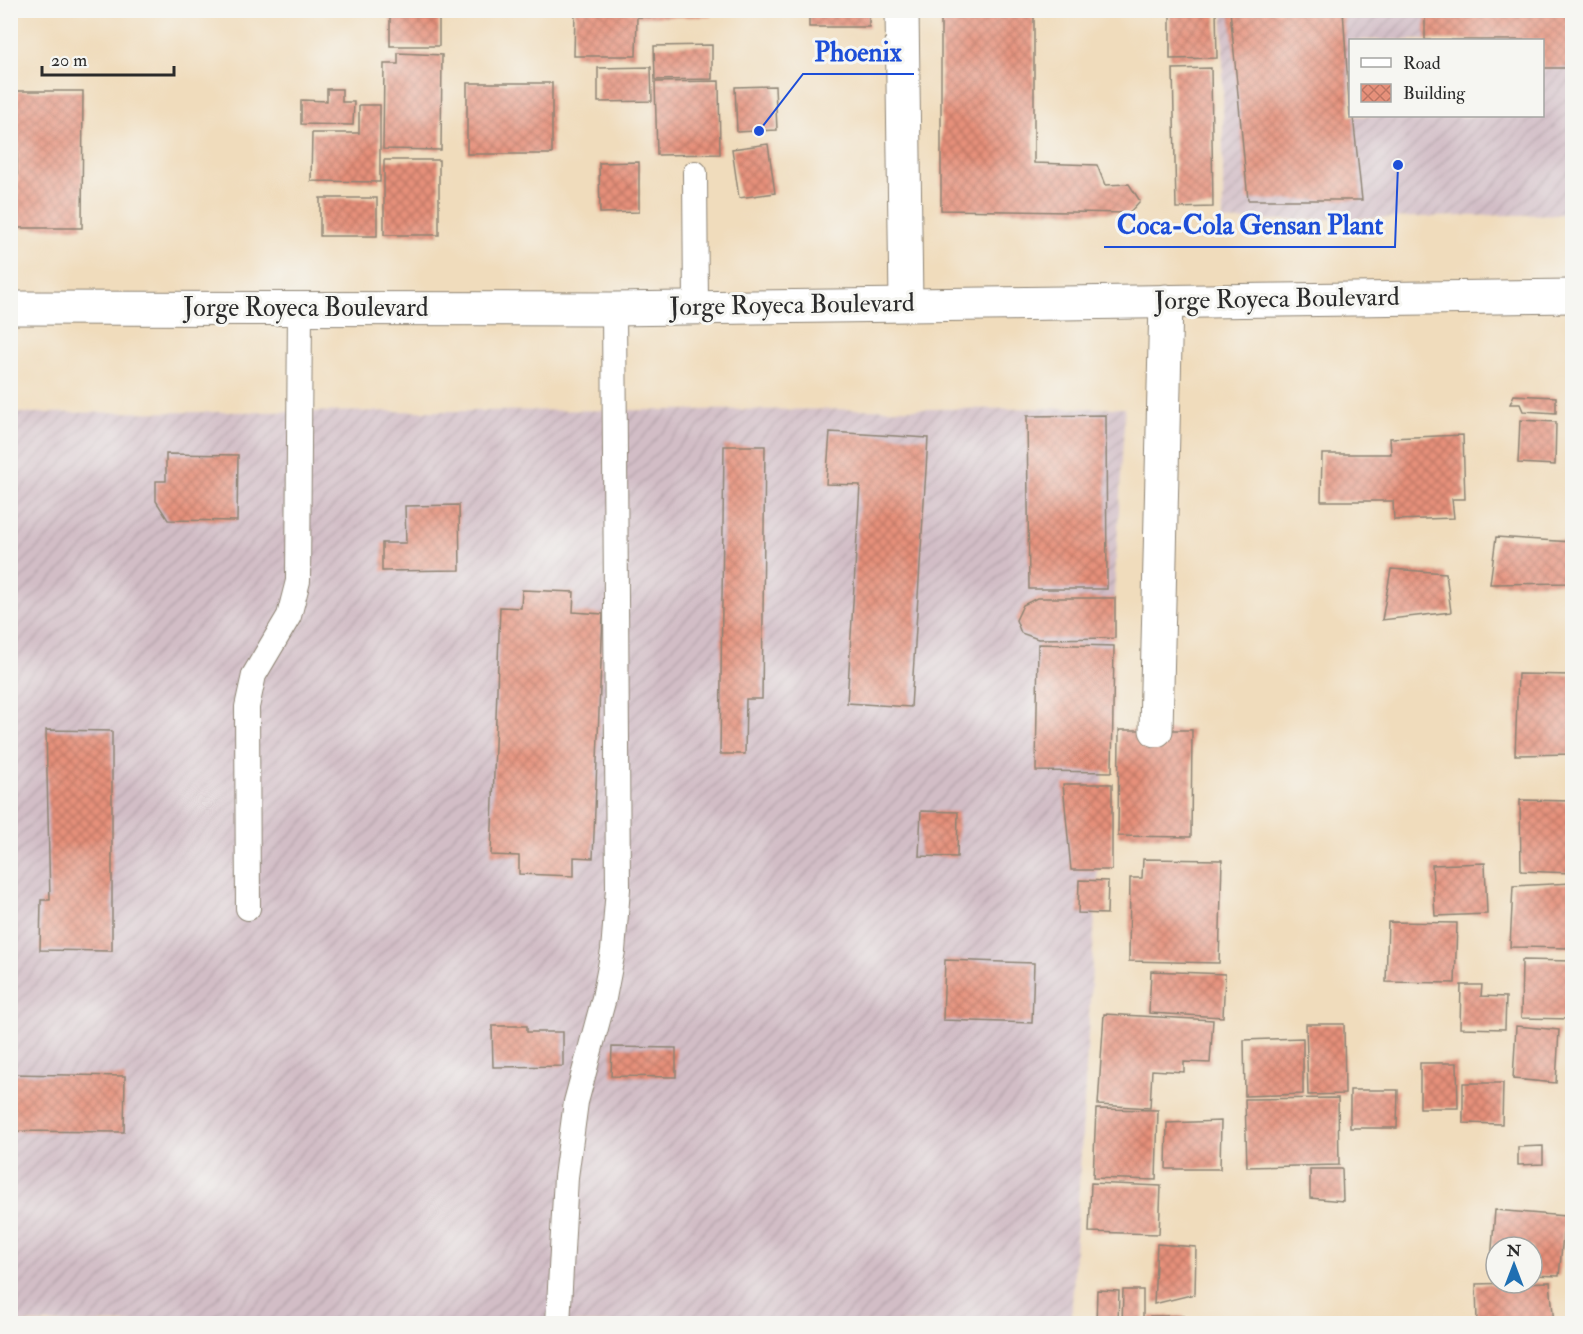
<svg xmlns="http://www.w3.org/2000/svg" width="1583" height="1334" viewBox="0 0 1583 1334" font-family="'IM FELL Double Pica',serif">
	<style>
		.industrial { fill: url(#industrial-furrows); fill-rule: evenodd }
		.building { fill: url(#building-cross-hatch) }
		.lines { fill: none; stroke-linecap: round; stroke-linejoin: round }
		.service-casing { stroke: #8e8474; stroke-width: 26 }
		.minor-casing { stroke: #8e8474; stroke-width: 35 }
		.tertiary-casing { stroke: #8e8474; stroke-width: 35 }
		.service { stroke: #fff; stroke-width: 24 }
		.minor { stroke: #fff; stroke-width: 33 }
		.tertiary { stroke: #fff; stroke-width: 33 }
		.labels { text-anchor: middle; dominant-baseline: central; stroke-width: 6; stroke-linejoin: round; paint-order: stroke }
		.street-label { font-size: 26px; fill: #2b2b2b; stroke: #f6f6f2 }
		.leader { fill: none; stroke: #1d4ed8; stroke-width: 2 }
		.callout-dot { fill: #1d4ed8; stroke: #f6f6f2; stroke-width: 2 }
		.callout-label { font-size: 27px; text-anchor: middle; font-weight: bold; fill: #1d4ed8; stroke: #f6f6f2; stroke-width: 6; stroke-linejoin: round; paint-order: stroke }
	</style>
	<defs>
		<pattern id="industrial-furrows" width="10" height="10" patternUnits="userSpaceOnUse" patternTransform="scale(1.5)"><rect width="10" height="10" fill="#d2bdc6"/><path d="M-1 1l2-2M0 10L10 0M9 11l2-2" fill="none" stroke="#b4a3aa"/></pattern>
		<pattern id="building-cross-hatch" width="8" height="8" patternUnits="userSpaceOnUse" patternTransform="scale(1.5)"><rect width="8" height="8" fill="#e6907a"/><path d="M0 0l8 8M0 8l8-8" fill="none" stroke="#bb7664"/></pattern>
	</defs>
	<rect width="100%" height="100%" fill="#f6f6f2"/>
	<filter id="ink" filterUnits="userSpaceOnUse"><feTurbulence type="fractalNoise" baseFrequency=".0167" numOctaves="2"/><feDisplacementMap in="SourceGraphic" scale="12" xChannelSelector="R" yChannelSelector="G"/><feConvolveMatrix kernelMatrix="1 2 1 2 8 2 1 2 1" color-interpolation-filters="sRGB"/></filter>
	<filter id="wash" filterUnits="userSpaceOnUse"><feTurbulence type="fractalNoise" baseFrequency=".008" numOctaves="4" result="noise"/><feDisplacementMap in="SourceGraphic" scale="24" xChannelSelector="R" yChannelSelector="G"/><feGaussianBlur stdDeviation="1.35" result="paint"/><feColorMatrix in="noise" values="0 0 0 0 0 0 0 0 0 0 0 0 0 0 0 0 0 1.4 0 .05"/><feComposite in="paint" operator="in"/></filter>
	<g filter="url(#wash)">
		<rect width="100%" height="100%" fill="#f0dcbc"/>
		<g class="industrial">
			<path d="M 1223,11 L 1572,11 L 1572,214 L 1223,221 ZM 1350,40 L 1542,40 L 1542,116 L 1350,116 Z"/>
			<path d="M 1125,408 L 1071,1323 L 11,1323 L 10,413 Z"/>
		</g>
		<g id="blocks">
			<g class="building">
				<rect x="390" y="10" width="49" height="36"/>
				<path d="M 575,10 L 711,10 L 711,17 L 637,17 L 636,56 L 574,56 Z"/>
				<rect x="809" y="10" width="60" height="17"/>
				<path d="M 941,10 L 1034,10 L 1034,163 L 1097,165 L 1105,185 L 1129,184 L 1140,201 L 1129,213 L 941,210 Z"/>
				<path d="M 1170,10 L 1216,10 L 1217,58 L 1170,59 Z"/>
				<path d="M 1230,10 L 1343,10 L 1350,116 L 1353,116 L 1362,200 L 1248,200 Z"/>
				<path d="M 1425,10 L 1572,10 L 1572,68 L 1542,68 L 1542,40 L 1425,40 Z"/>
				<path d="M 712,45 L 712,79 L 655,80 L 654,46 Z"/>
				<path d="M 398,53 L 442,55 L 441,150 L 383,149 L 384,64 L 398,64 Z"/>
				<path d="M 651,67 L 652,101 L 598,102 L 598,68 Z"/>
				<path d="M 1211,68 L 1213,207 L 1176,208 L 1173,69 Z"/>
				<path d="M 719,81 L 720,154 L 657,155 L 655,82 Z"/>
				<rect x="467" y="83" width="85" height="71"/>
				<path d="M 775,86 L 777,130 L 737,132 L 735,87 Z"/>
				<path d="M 327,89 L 342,89 L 342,102 L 354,102 L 353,125 L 301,124 L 301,100 L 327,101 Z"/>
				<path d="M 17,91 L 83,91 L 82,228 L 17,228 Z"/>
				<path d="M 359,105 L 380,105 L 380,182 L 311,181 L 312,133 L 359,133 Z"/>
				<path d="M 768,144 L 775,193 L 739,198 L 732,149 Z"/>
				<rect x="384" y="160" width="55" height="75"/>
				<path d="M 639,162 L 639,212 L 600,213 L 599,163 Z"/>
				<rect x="320" y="198" width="57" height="38"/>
				<path d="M 1514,395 L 1556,397 L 1556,413 L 1523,411 L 1520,404 L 1510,404 Z"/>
				<path d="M 1106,415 L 1107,589 L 1029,589 L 1027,416 Z"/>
				<path d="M 1520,420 L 1556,422 L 1555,465 L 1518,463 Z"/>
				<path d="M 830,432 L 928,438 L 911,707 L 847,703 L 860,485 L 826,484 Z"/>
				<path d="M 1463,435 L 1465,499 L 1452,499 L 1454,518 L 1394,520 L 1393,501 L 1321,501 L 1322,454 L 1391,454 L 1390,438 Z"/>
				<path d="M 724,446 L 765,446 L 762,699 L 746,699 L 745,754 L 720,754 Z"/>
				<path d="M 166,454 L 238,455 L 237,521 L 168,520 L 156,501 L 156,481 L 166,481 Z"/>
				<path d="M 459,505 L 460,570 L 382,571 L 382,543 L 406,543 L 405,506 Z"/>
				<path d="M 1496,537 L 1572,542 L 1572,583 L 1490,584 Z"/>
				<path d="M 1391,569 L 1446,573 L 1451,612 L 1382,620 Z"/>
				<path d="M 522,590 L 574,592 L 573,612 L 603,614 L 593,858 L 574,857 L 574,876 L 519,874 L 519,856 L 491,855 L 500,607 L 521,608 Z"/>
				<path d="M 1037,598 L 1115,598 L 1115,638 L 1038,639 L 1021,633 L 1016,620 L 1023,605 Z"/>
				<path d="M 1038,644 L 1114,646 L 1112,772 L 1036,771 Z"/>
				<path d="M 1518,674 L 1572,675 L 1572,754 L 1515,755 Z"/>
				<path d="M 46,730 L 112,731 L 112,951 L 40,950 L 41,900 L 50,900 Z"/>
				<path d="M 1119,730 L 1192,730 L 1191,837 L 1118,836 Z"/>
				<path d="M 1063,784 L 1112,784 L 1112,870 L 1071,870 Z"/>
				<path d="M 1520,800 L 1572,801 L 1572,873 L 1521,871 Z"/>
				<path d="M 921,811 L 958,812 L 957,857 L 919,856 Z"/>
				<path d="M 1143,859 L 1222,860 L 1219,963 L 1129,961 L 1130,878 L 1142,878 Z"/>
				<path d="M 1485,863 L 1487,914 L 1435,916 L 1432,865 Z"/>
				<path d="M 1079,880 L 1108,881 L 1107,914 L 1078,913 Z"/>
				<path d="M 1572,883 L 1572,948 L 1510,947 L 1513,886 Z"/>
				<path d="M 1388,922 L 1457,923 L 1455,983 L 1386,982 Z"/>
				<path d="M 945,960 L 1034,963 L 1032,1023 L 943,1020 Z"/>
				<path d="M 1522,960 L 1572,961 L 1572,1019 L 1521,1018 Z"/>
				<path d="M 1151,971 L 1225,974 L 1223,1017 L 1149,1013 Z"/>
				<path d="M 1461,985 L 1482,985 L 1481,996 L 1506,997 L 1505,1029 L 1460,1028 Z"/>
				<path d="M 1104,1014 L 1213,1020 L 1210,1063 L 1184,1062 L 1184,1072 L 1152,1070 L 1150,1108 L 1098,1105 Z"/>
				<path d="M 1306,1024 L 1344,1024 L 1345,1094 L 1308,1095 Z"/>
				<path d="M 492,1026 L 527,1026 L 527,1032 L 563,1032 L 563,1066 L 493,1067 Z"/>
				<path d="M 1516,1026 L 1559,1030 L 1556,1083 L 1513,1079 Z"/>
				<path d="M 1303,1038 L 1303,1094 L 1245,1096 L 1244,1040 Z"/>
				<path d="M 612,1047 L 676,1048 L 676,1077 L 611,1076 Z"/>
				<path d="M 1420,1063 L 1457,1063 L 1458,1108 L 1420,1108 Z"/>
				<path d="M 10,1074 L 125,1076 L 124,1132 L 10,1131 Z"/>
				<path d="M 1463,1083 L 1503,1083 L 1502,1124 L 1463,1123 Z"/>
				<path d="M 1350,1090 L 1398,1090 L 1397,1128 L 1350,1128 Z"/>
				<path d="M 1338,1098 L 1339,1165 L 1247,1167 L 1245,1099 Z"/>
				<path d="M 1096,1109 L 1158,1110 L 1156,1180 L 1093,1178 Z"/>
				<path d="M 1221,1121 L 1220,1169 L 1166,1169 L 1167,1123 Z"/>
				<path d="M 1543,1146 L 1543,1164 L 1518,1165 L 1518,1147 Z"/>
				<path d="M 1310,1169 L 1342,1169 L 1343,1201 L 1310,1198 Z"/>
				<path d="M 1091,1183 L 1161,1186 L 1159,1234 L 1089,1232 Z"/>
				<path d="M 1495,1210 L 1565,1216 L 1559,1276 L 1532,1275 L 1532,1247 L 1496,1247 L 1496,1274 L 1490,1274 Z"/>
				<path d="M 1157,1244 L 1196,1247 L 1195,1294 L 1154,1304 Z"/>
				<path d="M 1550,1282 L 1554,1324 L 1477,1324 L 1476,1284 Z"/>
				<path d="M 1097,1290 L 1119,1291 L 1118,1324 L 1096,1324 Z"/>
				<path d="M 1123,1290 L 1143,1290 L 1143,1324 L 1122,1324 Z"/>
				<path d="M 1150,1316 L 1184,1316 L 1183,1324 L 1150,1324 Z"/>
			</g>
		</g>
	</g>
	<g filter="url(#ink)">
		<use href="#blocks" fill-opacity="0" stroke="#8e8474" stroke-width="1.5"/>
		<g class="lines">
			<defs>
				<g id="service">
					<path d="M 695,173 L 696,306"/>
					<path d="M 248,908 L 247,707 L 254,675 L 289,616 L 298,581 L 300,308"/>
					<path d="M 558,1324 L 566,1177 L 576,1102 L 604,998 L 613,951 L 618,889 L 614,309"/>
				</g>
				<path id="minor" d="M 1156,730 L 1166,301"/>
				<g id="tertiary">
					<path d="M 902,10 L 906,303"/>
					<path d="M 10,308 L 614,309 L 1572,296"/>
				</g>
			</defs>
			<use href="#service" class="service-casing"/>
			<use href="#minor" class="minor-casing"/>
			<use href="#tertiary" class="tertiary-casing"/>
			<use href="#service" class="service"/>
			<use href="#minor" class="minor"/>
			<use href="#tertiary" class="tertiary"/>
		</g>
	</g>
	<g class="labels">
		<g class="street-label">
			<text transform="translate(1277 299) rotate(-1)">Jorge Royeca Boulevard</text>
			<text transform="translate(792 305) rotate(-1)">Jorge Royeca Boulevard</text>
			<text x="306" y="308">Jorge Royeca Boulevard</text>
		</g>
	</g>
	<path class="leader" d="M759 131L803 74H914M1398 165L1395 247H1104"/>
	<g class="callout-dot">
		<circle cx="759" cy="131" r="6"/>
		<circle cx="1398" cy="165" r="6"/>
	</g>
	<g class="callout-label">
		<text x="858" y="61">Phoenix</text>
		<text x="1250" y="234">Coca-Cola Gensan Plant</text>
	</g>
	<rect width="1583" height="1334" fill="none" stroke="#f6f6f2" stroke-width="36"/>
	<rect x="1349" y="39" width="195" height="78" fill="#f6f6f2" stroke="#a5a5a2" stroke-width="1.5"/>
	<rect x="1361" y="58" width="30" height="9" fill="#ffffff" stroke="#a5a5a2" stroke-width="1.5"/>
	<text x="1403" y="69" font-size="18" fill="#2b2b2b">Road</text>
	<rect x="1361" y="84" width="30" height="18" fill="url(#building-cross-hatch)" stroke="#a5a5a2" stroke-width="1.5"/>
	<text x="1403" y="99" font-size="18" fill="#2b2b2b">Building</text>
	<g transform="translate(1514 1265)"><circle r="28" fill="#f6f6f2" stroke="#a5a5a2" stroke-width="1.5"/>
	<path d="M0-4.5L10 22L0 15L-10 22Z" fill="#1f6fb2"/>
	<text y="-9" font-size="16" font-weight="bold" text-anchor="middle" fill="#2b2b2b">N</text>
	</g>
	<path d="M42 66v9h132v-9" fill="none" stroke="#2b2b2b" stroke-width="3"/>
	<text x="51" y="66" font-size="18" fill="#2b2b2b" stroke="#f6f6f2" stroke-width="4.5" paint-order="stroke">20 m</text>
</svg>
